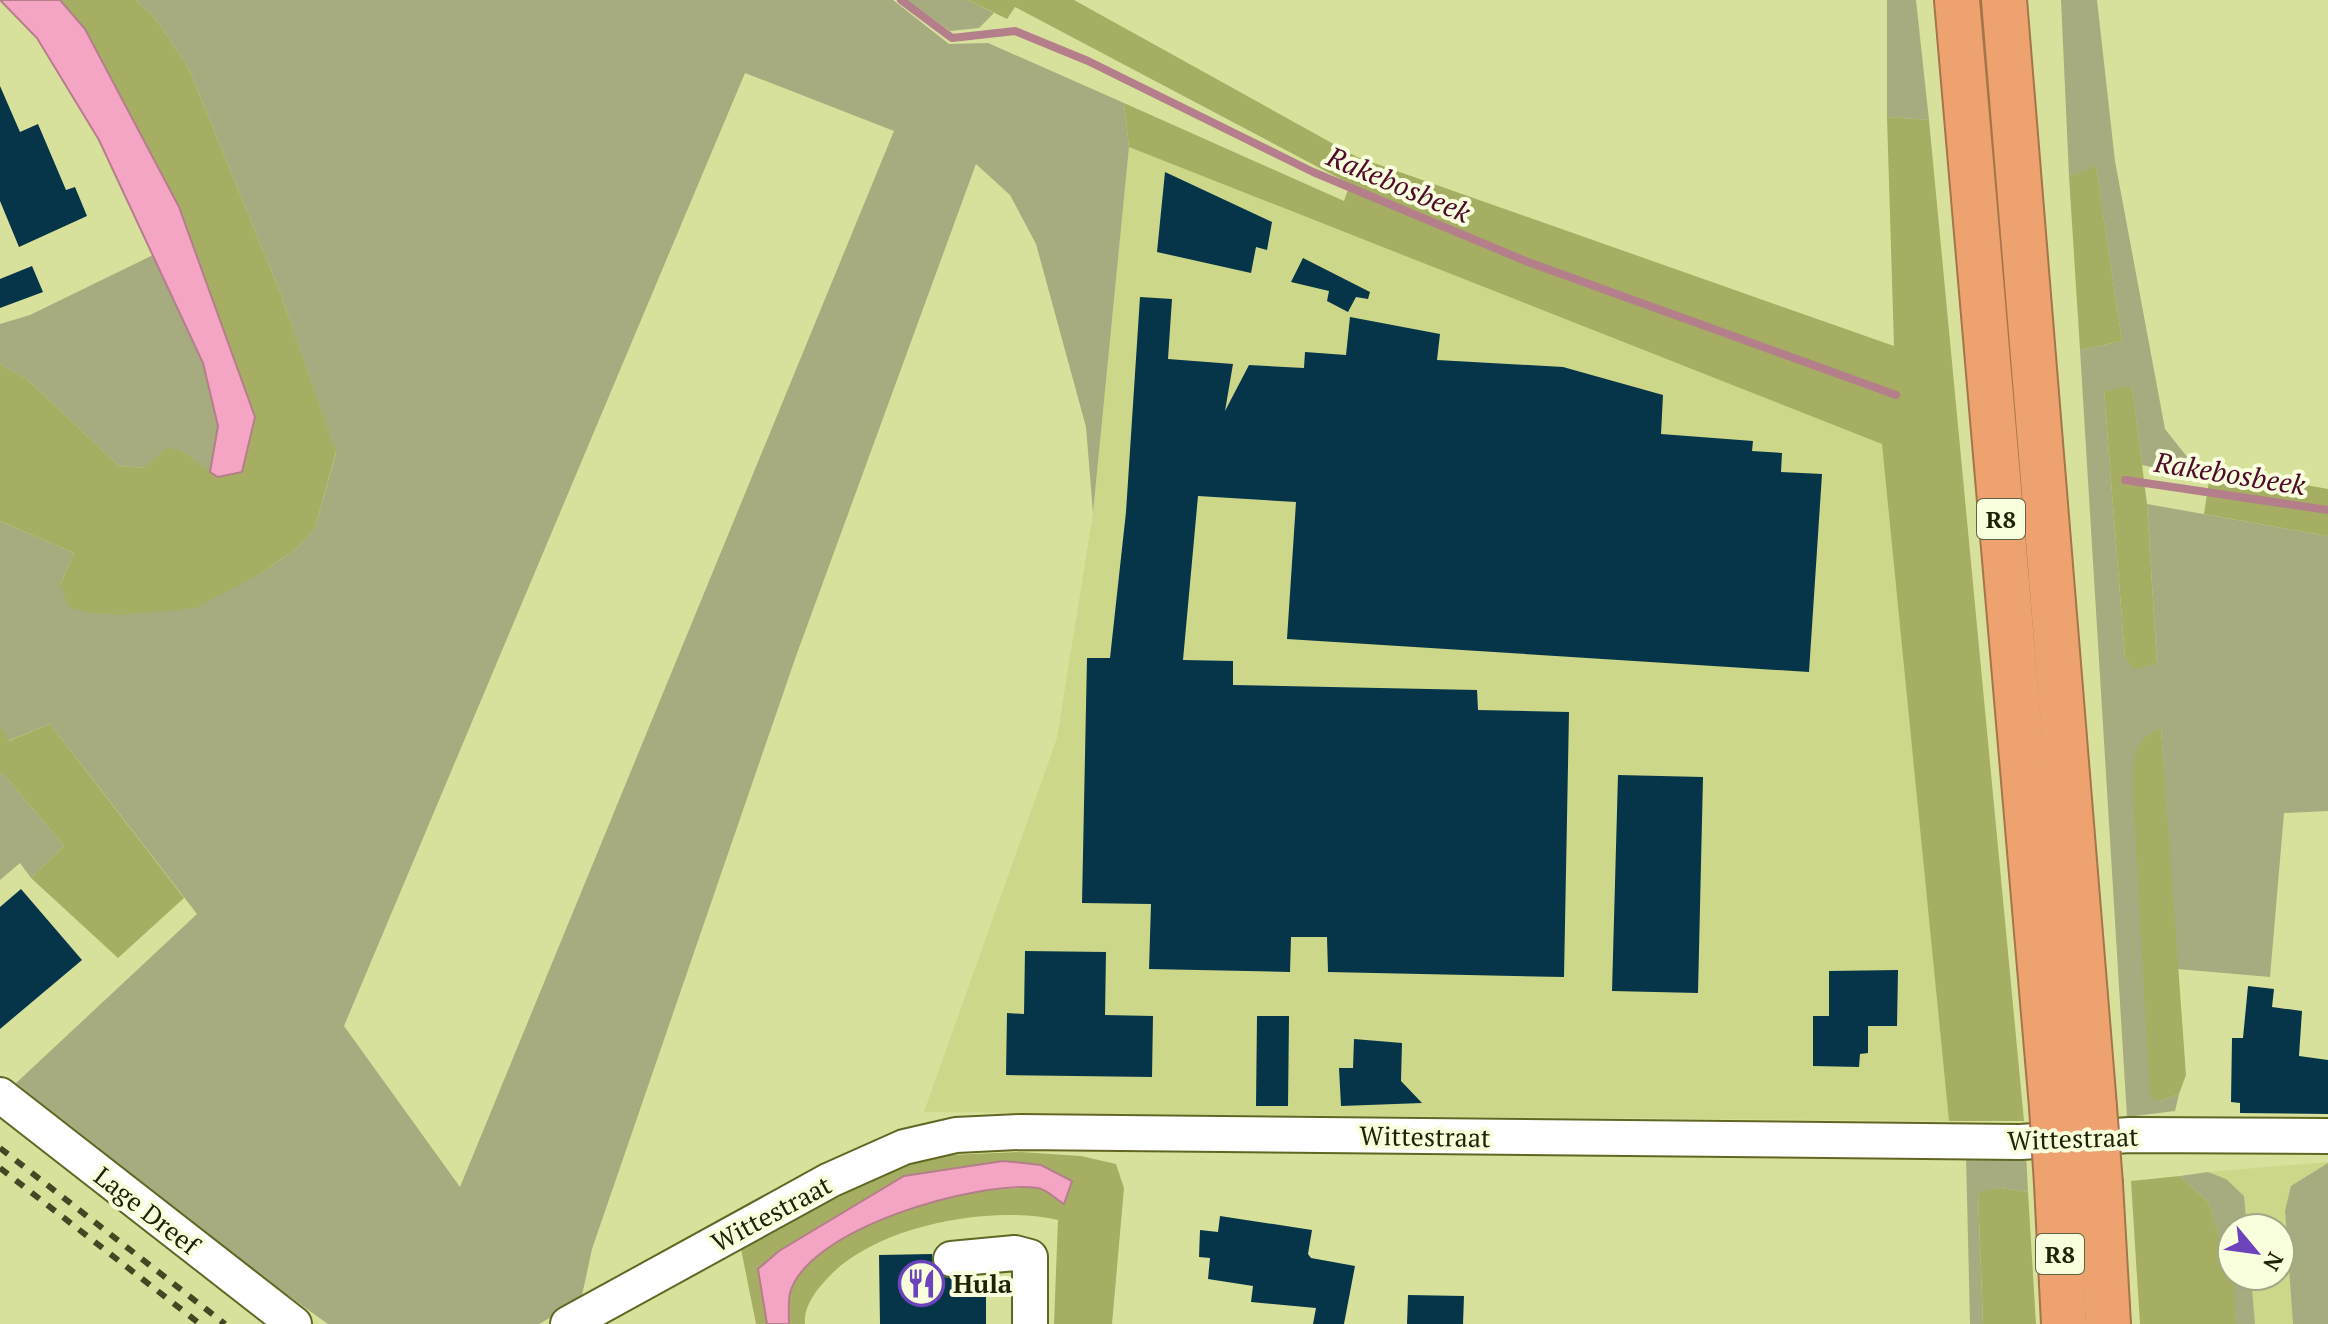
<svg xmlns="http://www.w3.org/2000/svg" width="2328" height="1324" viewBox="0 0 2328 1324" font-family="'PT Serif',serif">
	<style>
		.built { fill: #cdd789 }
		.green { fill: #a6ac7f; fill-rule: evenodd }
		.forest { fill: #a5ae62 }
		.water { fill: #f5a5c4; stroke: #b57e8b; stroke-width: 2 }
		.lines { fill: none; stroke-linecap: round; stroke-linejoin: round }
		.stream { stroke: #b57e8b; stroke-width: 8 }
		.building { fill: #06354a }
		.minor-casing { stroke: #616723; stroke-width: 38 }
		.highway-casing { stroke: #a5754a; stroke-width: 48 }
		.minor { stroke: #fff; stroke-width: 34 }
		.highway { stroke: #eda26f; stroke-width: 44 }
		.rail { stroke: #434723; stroke-width: 6; stroke-dasharray: 10 10; stroke-linecap: butt }
		.highway-bridge-casing { stroke: #a5754a; stroke-width: 48; stroke-linecap: butt }
		.highway-bridge { stroke: #eda26f; stroke-width: 44 }
		.labels { text-anchor: middle; dominant-baseline: central; stroke-width: 8; stroke-linejoin: round; paint-order: stroke }
		.shield { fill: #f9ffdc; stroke: #606446; stroke-width: 2 }
		.shield-label { font-size: 24px; font-weight: bold; fill: #1f2206 }
		.street-label { font-size: 26px; fill: #1f2206; stroke: #f9ffdc }
		.poi-label { font-size: 26px; font-weight: bold; fill: #1f2206; stroke: #f9ffdc; text-anchor: start }
		.water-label { font-size: 28px; font-style: italic; fill: #500b2f; stroke: #f9ffdc }
	</style>
	<rect width="100%" height="100%" fill="#d8e19b"/>
	<g class="built">
		<path d="M 1129,147 L 1883,444 L 1949,1121 L 924,1112 L 1057,738 L 1093,513 Z"/>
		<path d="M 2328,1162 L 2285,1211 L 2293,1324 L 2255,1324 L 2251,1276 L 2280,1276 L 2280,1228 L 2247,1228 L 2244,1196 L 2226,1179 L 2208,1172 Z"/>
	</g>
	<g class="green">
		<path d="M 136,0 L 893,0 L 949,44 L 988,43 L 1124,103 L 1129,147 L 1093,513 L 1086,427 L 1036,244 L 1010,195 L 976,164 L 795,659 L 592,1249 L 581,1300 L 539,1324 L 328,1324 L 224,1250 L 14,1085 L 197,914 L 50,724 L 8,741 L 0,726 L 0,521 L 74,553 L 60,585 L 261,573 L 296,549 L 315,528 L 336,453 L 280,292 L 188,67 L 155,18 ZM 745,73 L 894,131 L 460,1187 L 344,1026 Z"/>
		<path d="M 907,0 L 968,0 L 994,13 L 979,28 L 950,31 Z"/>
		<path d="M 1887,0 L 1916,0 L 1929,120 L 1887,117 Z"/>
		<path d="M 2061,0 L 2097,0 L 2115,161 L 2165,429 L 2188,458 L 2211,468 L 2210,479 L 2142,465 L 2132,387 L 2104,391 L 2125,658 L 2134,668 L 2157,664 L 2147,504 L 2328,536 L 2328,811 L 2284,813 L 2270,977 L 2177,969 L 2161,728 L 2160,1101 L 2179,1094 L 2175,1111 L 2127,1117 L 2080,350 L 2122,341 L 2096,167 L 2069,176 Z"/>
		<path d="M 153,255 L 203,363 L 218,426 L 210,472 L 181,450 L 143,468 L 119,466 L 29,381 L 0,364 L 0,324 L 30,315 Z"/>
		<path d="M 3,773 L 64,846 L 31,878 L 20,863 L 0,880 L 0,775 Z"/>
		<path d="M 2026,1153 L 2028,1192 L 2001,1188 L 1978,1193 L 1983,1324 L 1970,1324 L 1966,1155 Z"/>
		<path d="M 2328,1163 L 2328,1324 L 2293,1324 L 2285,1211 L 2291,1186 Z"/>
		<path d="M 2208,1172 L 2226,1179 L 2244,1196 L 2247,1228 L 2232,1228 L 2232,1275 L 2208,1202 L 2180,1176 Z"/>
		<path d="M 2232,1276 L 2251,1276 L 2255,1324 L 2236,1324 Z"/>
	</g>
	<g class="forest">
		<path d="M 60,0 L 136,0 L 155,18 L 188,67 L 280,292 L 336,452 L 315,528 L 296,549 L 261,573 L 196,608 L 119,615 L 83,612 L 69,607 L 60,585 L 74,553 L 0,521 L 0,364 L 29,381 L 119,466 L 143,468 L 167,448 L 181,450 L 218,477 L 255,417 L 179,207 L 85,29 Z"/>
		<path d="M 968,0 L 1074,0 L 1357,157 L 1894,346 L 1887,117 L 1929,120 L 2024,1121 L 1949,1121 L 1882,444 L 1129,147 L 1124,103 L 1344,201 L 1350,184 L 1015,7 L 1007,19 Z"/>
		<path d="M 2096,166 L 2122,341 L 2080,350 L 2069,176 Z"/>
		<path d="M 2132,386 L 2147,504 L 2157,664 L 2134,669 L 2125,658 L 2104,391 Z"/>
		<path d="M 2211,468 L 2328,489 L 2328,536 L 2204,514 Z"/>
		<path d="M 50,724 L 184,898 L 118,958 L 31,878 L 64,846 L 3,773 L 0,775 L 0,726 L 9,741 Z"/>
		<path d="M 2161,728 L 2186,1075 L 2179,1094 L 2160,1101 L 2150,1097 L 2133,794 C 2134,763 2129,741 2161,728 Z"/>
		<path d="M 1020,1152 L 1081,1156 L 1116,1164 L 1124,1188 L 1112,1324 L 1054,1324 L 1058,1220 C 990,1204 871,1226 825,1281 C 815,1292 803,1308 805,1324 L 789,1324 C 789,1315 787,1302 790,1293 C 805,1240 924,1199 974,1192 C 1007,1188 1039,1189 1072,1181 L 904,1177 L 779,1251 L 758,1269 L 767,1324 L 756,1324 L 741,1249 L 855,1188 L 926,1156 Z"/>
		<path d="M 2180,1176 L 2208,1202 L 2234,1280 L 2236,1324 L 2140,1324 L 2131,1181 Z"/>
		<path d="M 2001,1188 L 2028,1192 L 2036,1324 L 1983,1324 L 1978,1192 Z"/>
	</g>
	<g class="water">
		<path d="M 0,0 L 60,0 L 85,29 L 179,207 L 255,417 L 242,472 L 218,477 L 210,472 L 218,426 L 203,363 L 99,140 L 37,38 Z"/>
		<path d="M 1003,1161 L 1041,1165 L 1072,1181 L 1064,1204 C 1056,1199 1046,1189 1038,1188 C 978,1180 808,1228 790,1293 C 788,1302 789,1315 789,1324 L 767,1324 L 758,1269 L 779,1251 L 904,1176 Z"/>
	</g>
	<g class="lines">
		<g class="stream">
			<path d="M 901,0 L 952,38 L 1015,31 L 1088,61 L 1313,172 L 1528,262 L 1896,395"/>
			<path d="M 2125,480 L 2328,510"/>
		</g>
	</g>
	<g class="building">
		<path d="M 0,86 L 20,132 L 38,124 L 66,190 L 75,187 L 87,216 L 19,247 L 0,201 Z"/>
		<path d="M 1165,172 L 1272,222 L 1267,250 L 1256,247 L 1251,273 L 1157,252 Z"/>
		<path d="M 1303,258 L 1370,292 L 1368,299 L 1356,297 L 1348,312 L 1327,301 L 1329,291 L 1291,282 Z"/>
		<path d="M 32,266 L 43,292 L 0,308 L 0,279 Z"/>
		<path d="M 1140,297 L 1172,299 L 1168,359 L 1233,364 L 1225,411 L 1249,365 L 1304,368 L 1305,352 L 1346,355 L 1350,317 L 1440,334 L 1437,360 L 1563,367 L 1663,395 L 1661,434 L 1753,441 L 1752,451 L 1782,453 L 1781,472 L 1822,474 L 1809,672 L 1287,639 L 1296,502 L 1198,496 L 1183,660 L 1233,661 L 1233,685 L 1477,690 L 1478,710 L 1569,712 L 1564,977 L 1328,972 L 1327,937 L 1291,937 L 1290,972 L 1149,969 L 1151,904 L 1082,903 L 1087,658 L 1110,658 L 1126,512 Z"/>
		<path d="M 1618,775 L 1703,777 L 1698,993 L 1612,991 Z"/>
		<path d="M 21,889 L 82,960 L 0,1029 L 0,907 Z"/>
		<path d="M 1025,951 L 1106,952 L 1105,1015 L 1153,1016 L 1152,1077 L 1006,1075 L 1007,1013 L 1024,1014 Z"/>
		<path d="M 1898,970 L 1897,1026 L 1868,1026 L 1868,1053 L 1860,1054 L 1859,1067 L 1813,1066 L 1813,1016 L 1829,1016 L 1829,971 Z"/>
		<path d="M 2248,986 L 2274,989 L 2272,1007 L 2302,1011 L 2299,1056 L 2328,1060 L 2328,1114 L 2240,1113 L 2240,1103 L 2231,1102 L 2232,1038 L 2243,1038 Z"/>
		<path d="M 1257,1016 L 1289,1016 L 1288,1106 L 1256,1106 Z"/>
		<path d="M 1354,1039 L 1402,1043 L 1401,1081 L 1422,1103 L 1341,1106 L 1339,1068 L 1353,1068 Z"/>
		<path d="M 1220,1216 L 1312,1230 L 1308,1254 L 1311,1258 L 1355,1266 L 1344,1324 L 1313,1324 L 1316,1308 L 1251,1302 L 1253,1286 L 1208,1279 L 1210,1258 L 1199,1257 L 1200,1230 L 1218,1232 Z"/>
		<path d="M 932,1254 L 933,1270 L 942,1277 L 966,1278 L 966,1297 L 986,1297 L 986,1324 L 880,1324 L 879,1255 Z"/>
		<path d="M 1408,1295 L 1464,1296 L 1463,1324 L 1407,1324 Z"/>
	</g>
	<g class="lines">
		<defs>
			<g id="minor">
				<path d="M 0,1095 L 294,1324"/>
				<path d="M 951,1259 L 1015,1253 L 1030,1257 L 1030,1324"/>
				<path d="M 568,1324 L 830,1180 L 904,1147 L 956,1135 L 1020,1132 L 2020,1142 L 2130,1135 L 2328,1136"/>
			</g>
			<g id="highway">
				<path d="M 1957,0 L 2052,1107"/>
				<path d="M 2004,0 L 2094,1107"/>
				<path d="M 2057,1184 L 2064,1324"/>
				<path d="M 2100,1184 L 2108,1324"/>
			</g>
		</defs>
		<use href="#minor" class="minor-casing"/>
		<use href="#highway" class="highway-casing"/>
		<use href="#minor" class="minor"/>
		<use href="#highway" class="highway"/>
		<g class="rail">
			<path d="M 0,1148 L 225,1324"/>
			<path d="M 0,1168 L 200,1324"/>
		</g>
		<defs>
			<g id="highway-bridge">
				<path d="M 2052,1107 L 2057,1184"/>
				<path d="M 2094,1107 L 2100,1184"/>
			</g>
		</defs>
		<use href="#highway-bridge" class="highway-bridge-casing"/>
		<use href="#highway-bridge" class="highway-bridge"/>
	</g>
	<defs>
		<symbol id="restaurant-ring" viewBox="-11 -11 22 22"><circle r="9.5" fill="#f9ffdc" stroke="#6c43bb" stroke-width="1.5"/><path d="M-5-6h1v4h1v-4h1v4h1v-4h1v5L-1.5 .5V6h-2V.5L-5-1ZM5-6V6H3V1.5H1.5Q1.5-4 5-6Z" fill="#6c43bb"/></symbol>
	</defs>
	<g fill-rule="evenodd">
		<use href="#restaurant-ring" x="896" y="1258" width="51" height="51"/>
	</g>
	<g class="labels">
		<g class="shield">
			<rect x="1977" y="499" width="48" height="40" rx="6"/>
			<rect x="2036" y="1234" width="48" height="40" rx="6"/>
		</g>
		<g class="shield-label">
			<text x="2001" y="519">R8</text>
			<text x="2060" y="1254">R8</text>
		</g>
		<g class="street-label">
			<text transform="translate(1425 1136) rotate(1)">Wittestraat</text>
			<text transform="translate(2073 1138) rotate(-2)">Wittestraat</text>
			<text transform="translate(147 1210) rotate(38)">Lage Dreef</text>
			<text transform="translate(771 1213) rotate(-28)">Wittestraat</text>
		</g>
		<g class="poi-label">
			<text x="953" y="1283">Hula</text>
		</g>
		<g class="water-label">
			<text transform="translate(1399 184) rotate(23)">Rakebosbeek</text>
			<text transform="translate(2230 473) rotate(9)">Rakebosbeek</text>
		</g>
	</g>
	<g transform="translate(2256 1252) rotate(119)"><circle r="38" fill="#f9ffdc" stroke="#a2a786" stroke-width="2"/>
	<path d="M0-6L14 30L0 20L-14 30Z" fill="#6c43bb"/>
	<text y="-12" font-size="22" font-weight="bold" text-anchor="middle" fill="#1f2206">N</text>
	</g>
</svg>
